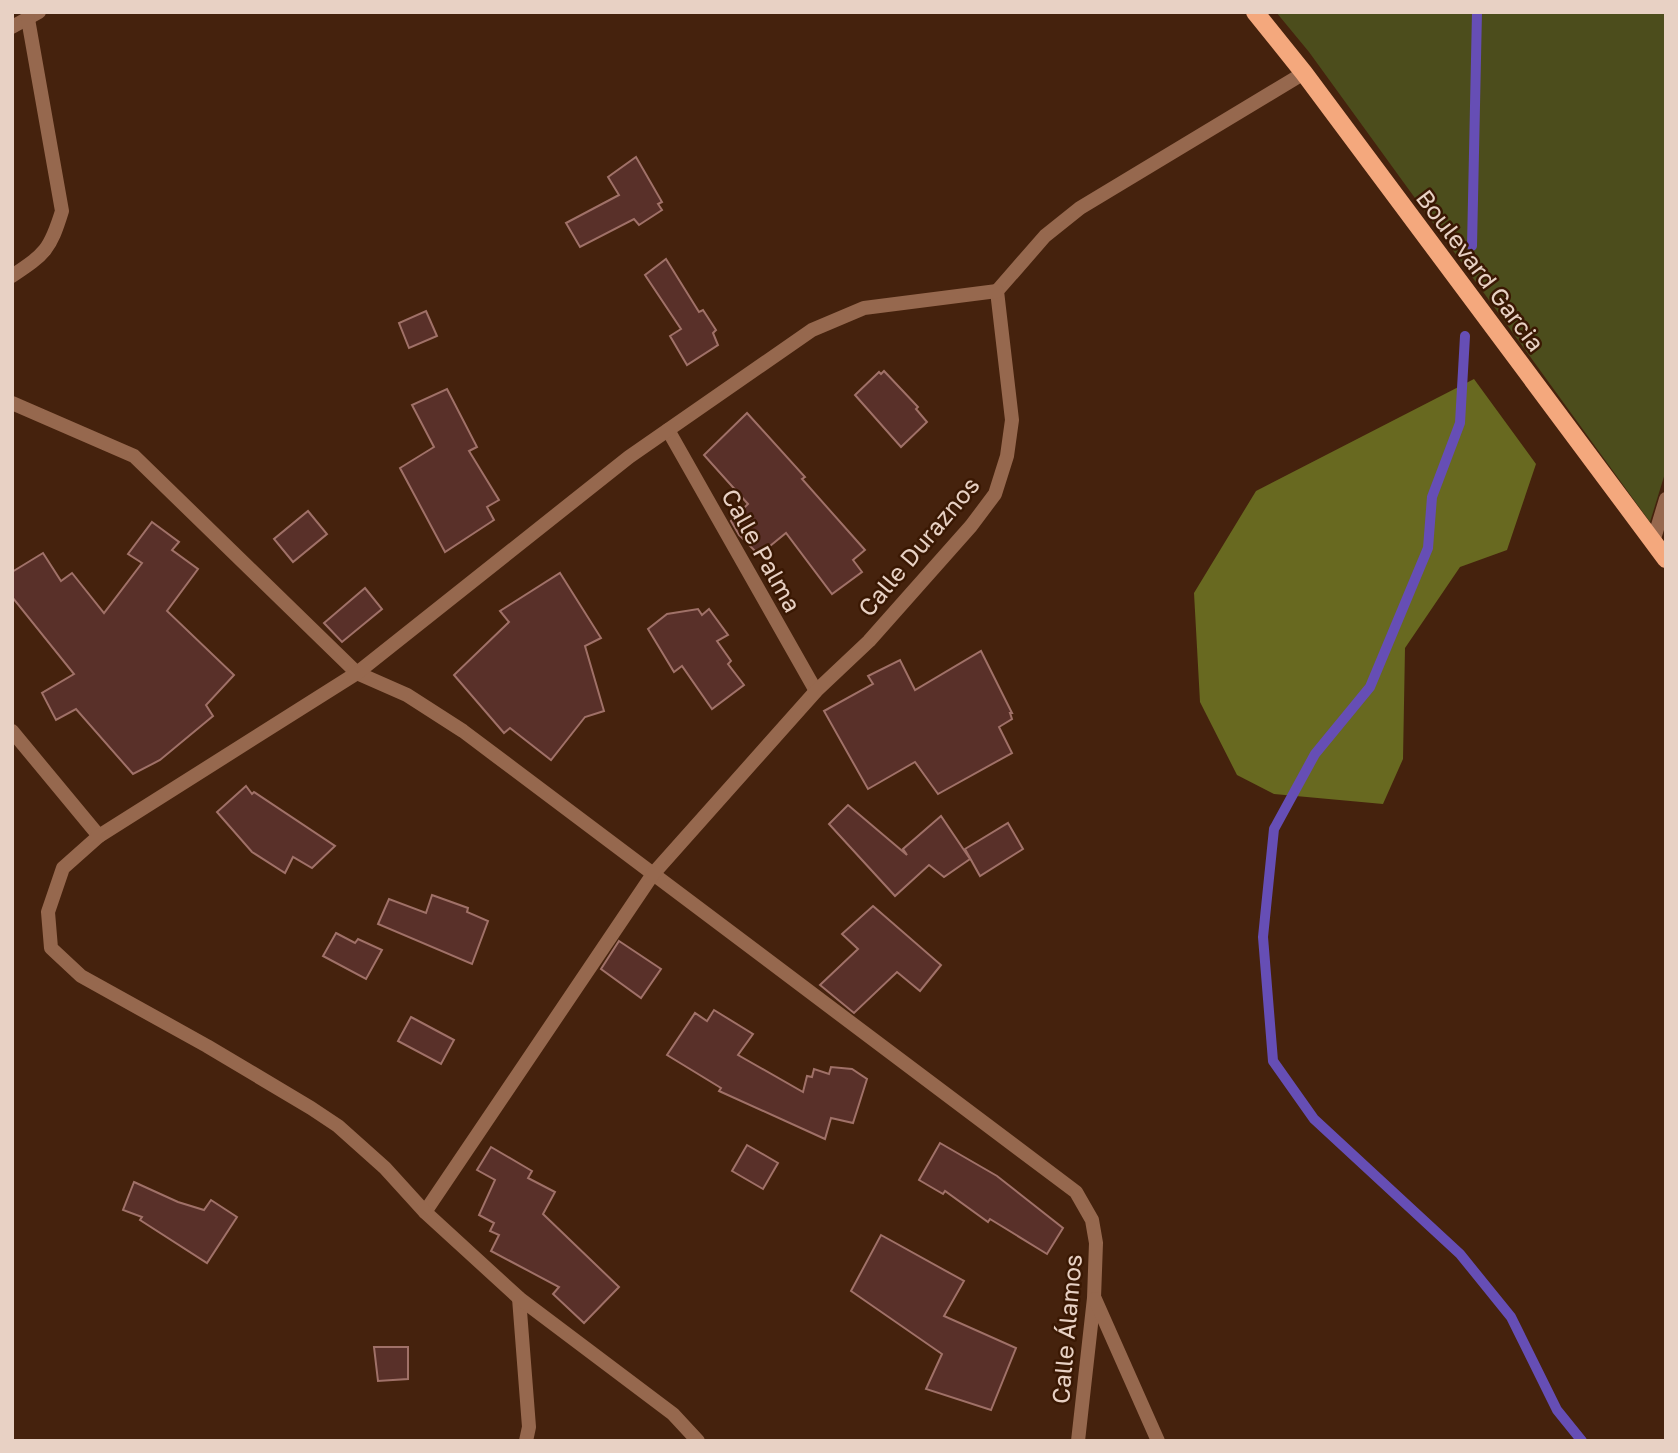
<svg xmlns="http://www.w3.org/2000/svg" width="1678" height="1453" viewBox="0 0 1678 1453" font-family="'Golos Text',sans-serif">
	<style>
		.green { fill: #4c4d1c }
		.forest { fill: #686920 }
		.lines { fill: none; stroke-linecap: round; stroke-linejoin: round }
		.stream { stroke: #664eb5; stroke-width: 10 }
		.building { fill: #593029; stroke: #a07168; stroke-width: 2 }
		.minor { stroke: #96684e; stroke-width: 14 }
		.tertiary { stroke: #96684e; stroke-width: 14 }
		.primary { stroke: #f4a87d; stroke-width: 18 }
		.labels { text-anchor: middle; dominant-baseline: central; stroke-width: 5; stroke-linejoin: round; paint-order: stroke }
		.street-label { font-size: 24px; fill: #e8d1c4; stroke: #3a1803 }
	</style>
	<rect width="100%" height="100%" fill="#45220d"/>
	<path class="green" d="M 1276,12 L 1666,12 L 1666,470 L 1650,522 L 1309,52 Z"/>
	<path class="forest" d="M 1474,379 L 1536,464 L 1507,550 L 1460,567 L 1405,648 L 1403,759 L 1383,804 L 1274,794 L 1237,775 L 1200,702 L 1194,593 L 1256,491 Z"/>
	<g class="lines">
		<g class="stream">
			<path d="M 1472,246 L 1477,12"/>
			<path d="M 1465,336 L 1460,423 L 1432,497 L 1428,548 L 1370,687 L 1315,754 L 1274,829 L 1263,937 L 1273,1061 L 1314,1119 L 1460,1254 L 1511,1317 L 1557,1410 L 1582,1441"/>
		</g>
	</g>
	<g class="building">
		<path d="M 636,157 L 662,202 L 658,204 L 662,210 L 639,225 L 634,219 L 580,247 L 566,223 L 619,195 L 608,177 Z"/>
		<path d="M 666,259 L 699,312 L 703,310 L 716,330 L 713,333 L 718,345 L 687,365 L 670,336 L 681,329 L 645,275 Z"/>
		<path d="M 426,311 L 437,336 L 409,348 L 399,323 Z"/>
		<path d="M 884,371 L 918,407 L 916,409 L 927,422 L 901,447 L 855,395 L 879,372 L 881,374 Z"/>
		<path d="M 447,389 L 477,447 L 469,451 L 499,500 L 487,507 L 494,520 L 445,552 L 400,468 L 434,447 L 412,405 Z"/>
		<path d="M 747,413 L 805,477 L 802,479 L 865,550 L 853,560 L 862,572 L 832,594 L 786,533 L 759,555 L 739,535 L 731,521 L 748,504 L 704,455 Z"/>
		<path d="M 308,511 L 327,534 L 293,562 L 274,539 Z"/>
		<path d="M 152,522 L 179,542 L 172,550 L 198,569 L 167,611 L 234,675 L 206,705 L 213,716 L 160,760 L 133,774 L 76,709 L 56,720 L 42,693 L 74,674 L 12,597 L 12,572 L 43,553 L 61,581 L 72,573 L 104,613 L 142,563 L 128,554 Z"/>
		<path d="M 560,573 L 601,638 L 585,646 L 604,711 L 585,717 L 551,760 L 510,728 L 504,733 L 454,675 L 509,622 L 500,611 Z"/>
		<path d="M 365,588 L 382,609 L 342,642 L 324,623 Z"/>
		<path d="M 698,609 L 702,615 L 709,609 L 728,635 L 717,641 L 731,661 L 728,664 L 744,685 L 712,709 L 682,666 L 674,672 L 648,629 L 667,614 Z"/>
		<path d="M 981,651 L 1012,713 L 1010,713 L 1012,719 L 999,727 L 1012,753 L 938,794 L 915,762 L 868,789 L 824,711 L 873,684 L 868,676 L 900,660 L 915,690 Z"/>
		<path d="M 246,786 L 252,794 L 254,792 L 335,846 L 312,868 L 293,857 L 285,873 L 252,852 L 217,812 Z"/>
		<path d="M 848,805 L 907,855 L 903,849 L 941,816 L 970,859 L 944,877 L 929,865 L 895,896 L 829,824 Z"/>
		<path d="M 1008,823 L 1023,849 L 980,876 L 965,849 Z"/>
		<path d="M 432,895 L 468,908 L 467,912 L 488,921 L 472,964 L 378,924 L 389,899 L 426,913 Z"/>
		<path d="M 873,906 L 941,965 L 920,991 L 897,972 L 854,1013 L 820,985 L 858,949 L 842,934 Z"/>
		<path d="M 336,933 L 355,943 L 358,939 L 382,950 L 366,979 L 323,956 Z"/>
		<path d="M 619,941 L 661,969 L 641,998 L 601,969 Z"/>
		<path d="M 714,1010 L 753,1034 L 738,1055 L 803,1092 L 807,1076 L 812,1077 L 814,1069 L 829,1074 L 831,1067 L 852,1069 L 867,1079 L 853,1123 L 831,1118 L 825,1139 L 719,1091 L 721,1088 L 667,1055 L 695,1013 L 707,1021 Z"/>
		<path d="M 411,1017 L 454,1040 L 441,1064 L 398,1041 Z"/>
		<path d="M 940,1143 L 997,1176 L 1063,1228 L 1047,1254 L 990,1219 L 988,1222 L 945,1191 L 943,1194 L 919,1180 Z"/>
		<path d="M 747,1145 L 778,1163 L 763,1189 L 732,1171 Z"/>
		<path d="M 491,1147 L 532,1171 L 528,1178 L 555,1192 L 543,1214 L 619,1287 L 584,1323 L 553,1294 L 559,1287 L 491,1251 L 499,1235 L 490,1231 L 494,1223 L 479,1215 L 495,1180 L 477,1170 Z"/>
		<path d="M 134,1182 L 178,1202 L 204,1210 L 211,1200 L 237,1217 L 207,1263 L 140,1220 L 142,1217 L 123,1210 Z"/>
		<path d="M 881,1235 L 964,1281 L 944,1316 L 1016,1348 L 991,1410 L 926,1389 L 942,1354 L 851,1291 Z"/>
		<path d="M 374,1347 L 408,1347 L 408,1379 L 378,1381 Z"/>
	</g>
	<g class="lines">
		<g class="minor">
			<path d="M 12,27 L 39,12"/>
			<path d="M 12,276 C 45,254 50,250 62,211 L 28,19"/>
			<path d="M 12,403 L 134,456 L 357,673 L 407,695 L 463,731 L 1076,1192 L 1092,1220 L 1096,1243 L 1094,1298 L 1078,1441"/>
			<path d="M 668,430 L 816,691"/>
			<path d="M 12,731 L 99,836"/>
			<path d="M 425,1212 L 653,874 L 816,691 L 869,641 L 971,526 L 995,494 L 1007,456 L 1012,420 L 997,291 L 1045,236 L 1080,208 L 1304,73"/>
			<path d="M 519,1298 L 529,1427 L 526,1441"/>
			<path d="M 1095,1299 L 1158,1441"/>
			<path d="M 698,1441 L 673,1414 L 519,1298 L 425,1212 L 385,1168 L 338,1126 L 311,1108 L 207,1046 L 81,976 L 51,948 L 48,912 L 63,868 L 99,836 L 357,673 L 629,457 L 812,330 L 864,308 L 997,291"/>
		</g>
		<path class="tertiary" d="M 1653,542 L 1666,499"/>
		<path class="primary" d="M 1255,12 L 1304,73 L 1666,559"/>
	</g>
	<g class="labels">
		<g class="street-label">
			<text transform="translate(1481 270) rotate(53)">Boulevard Garcia</text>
			<text transform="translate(918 546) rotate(-50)">Calle Duraznos</text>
			<text transform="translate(762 550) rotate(61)">Calle Palma</text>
			<text transform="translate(1066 1329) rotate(-85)">Calle Álamos</text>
		</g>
	</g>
	<rect width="1678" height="1453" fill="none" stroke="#e8d1c4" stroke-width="28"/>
</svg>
